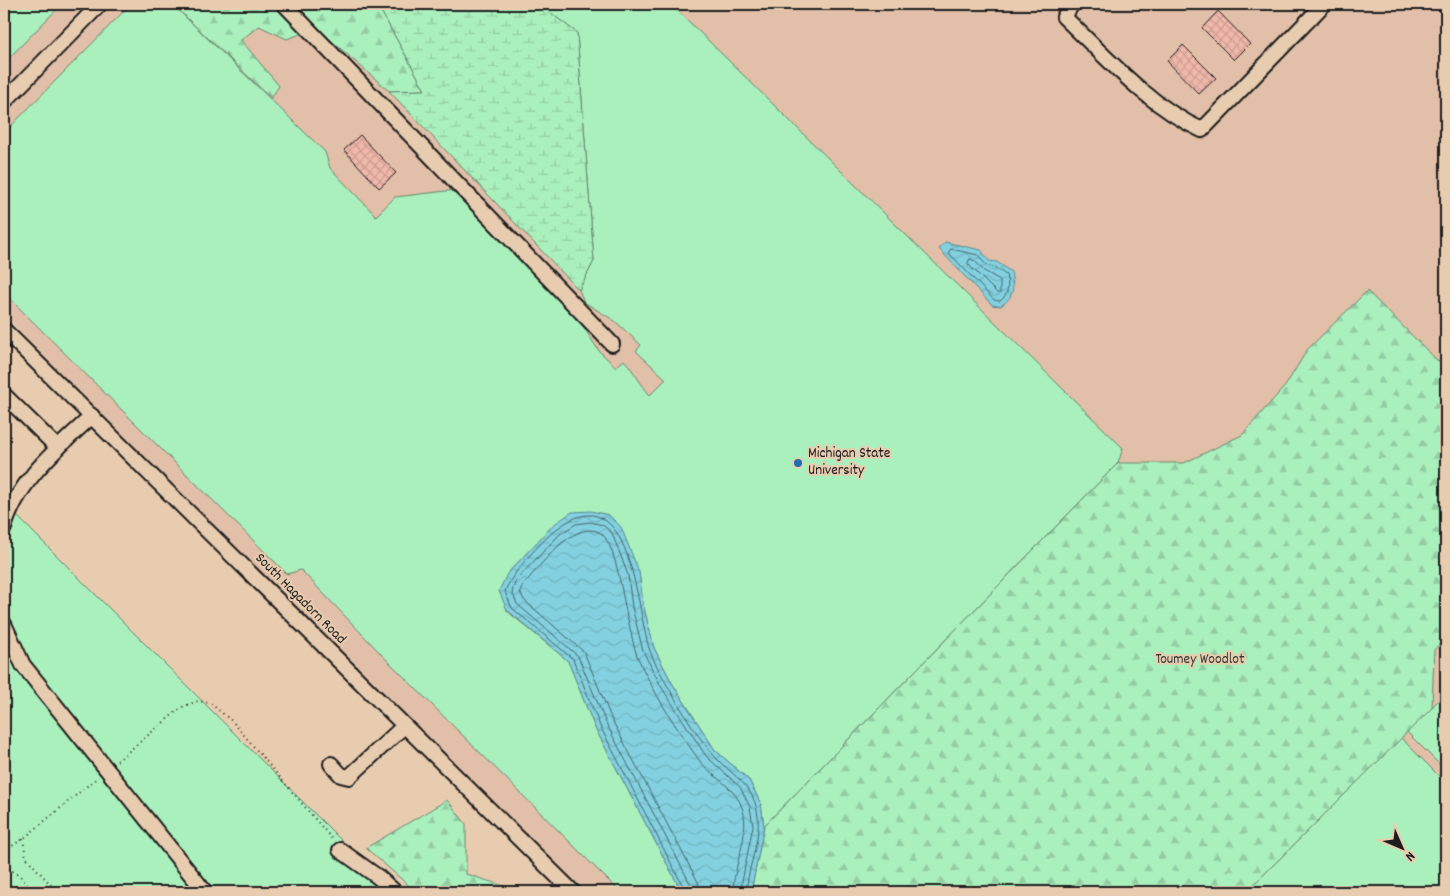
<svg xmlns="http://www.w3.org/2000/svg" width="1450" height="896" viewBox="0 0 1450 896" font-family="Dekko,sans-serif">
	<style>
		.built { fill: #e2bfa8 }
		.grass { fill: #aaf0bd; stroke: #63866c }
		.forest { fill: url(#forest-firs); stroke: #63866c }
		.wetland { fill: url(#wetland-marsh); stroke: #63866c }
		.water { fill: url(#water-waves); stroke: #5a8992 }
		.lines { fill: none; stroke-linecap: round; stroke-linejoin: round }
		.shore { stroke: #45646a; stroke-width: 1 }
		.building { fill: url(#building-cross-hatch); stroke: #1c1c1c }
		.minor-casing { stroke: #1c1c1c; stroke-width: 18 }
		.path { stroke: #1c1c1c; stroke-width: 2; stroke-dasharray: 1 4; stroke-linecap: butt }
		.minor { stroke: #e8ccaf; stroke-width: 14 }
		.poi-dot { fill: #1f6fb2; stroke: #e8ccaf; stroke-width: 2 }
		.labels { text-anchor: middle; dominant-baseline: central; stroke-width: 4; stroke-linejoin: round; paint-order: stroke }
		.poi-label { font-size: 15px; fill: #1c1c1c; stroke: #e8ccaf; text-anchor: start }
		.street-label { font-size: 15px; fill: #1c1c1c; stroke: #e8ccaf }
		.park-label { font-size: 15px; fill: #313c34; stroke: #e8ccaf }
	</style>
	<defs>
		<pattern id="forest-firs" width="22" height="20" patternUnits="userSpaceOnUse" patternTransform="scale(1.25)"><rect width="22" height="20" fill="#aaf0bd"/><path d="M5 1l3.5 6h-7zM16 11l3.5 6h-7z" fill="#92cda2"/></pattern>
		<pattern id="wetland-marsh" width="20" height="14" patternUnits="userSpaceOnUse" patternTransform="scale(1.25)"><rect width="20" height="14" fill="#aaf0bd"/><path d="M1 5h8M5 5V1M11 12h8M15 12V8" fill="none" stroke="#92cda2"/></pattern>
		<pattern id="water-waves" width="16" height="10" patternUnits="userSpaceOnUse" patternTransform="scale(1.25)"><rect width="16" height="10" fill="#83d1e0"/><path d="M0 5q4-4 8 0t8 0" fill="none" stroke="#71b3c0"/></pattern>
		<pattern id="building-cross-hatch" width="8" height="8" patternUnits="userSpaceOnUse" patternTransform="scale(1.25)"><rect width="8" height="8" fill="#f0b8ab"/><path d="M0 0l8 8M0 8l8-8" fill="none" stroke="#cd9e93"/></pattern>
	</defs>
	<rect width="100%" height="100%" fill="#e8ccaf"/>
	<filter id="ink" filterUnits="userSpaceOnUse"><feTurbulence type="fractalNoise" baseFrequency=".02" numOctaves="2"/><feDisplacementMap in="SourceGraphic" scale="10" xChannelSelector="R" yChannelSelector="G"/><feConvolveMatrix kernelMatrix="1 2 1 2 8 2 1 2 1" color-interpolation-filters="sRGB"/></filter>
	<g filter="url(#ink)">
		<path class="built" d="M 4,4 L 1446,4 L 1446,892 L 583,892 L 95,409 L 4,314 Z"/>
		<g class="grass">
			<path d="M 4,4 L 62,4 L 4,63 Z"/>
			<path d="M 131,4 L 172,4 L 325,152 L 330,168 L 376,216 L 395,197 L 455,190 L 575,314 L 599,351 L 616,367 L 624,360 C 635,372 640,384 650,395 L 666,379 L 636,351 L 641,345 L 615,321 L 584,302 L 579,290 L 594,261 L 577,33 L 539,4 L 671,4 L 1123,448 L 1118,463 L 764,826 L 761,804 L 749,780 L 715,750 L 672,683 L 654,648 L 643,604 L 639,572 L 553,525 L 507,574 L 507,611 L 568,661 L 595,728 L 682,892 L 620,892 L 382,655 L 301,570 L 287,574 L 4,293 L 4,133 Z"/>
			<path d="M 4,503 L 386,885 L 395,892 L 4,892 Z"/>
			<path d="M 1446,693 L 1446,771 L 1407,732 Z"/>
			<path d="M 1401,738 L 1446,783 L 1446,892 L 1246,892 Z"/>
		</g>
		<g class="forest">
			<path d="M 172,4 L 377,4 L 425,90 L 389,91 L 317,28 L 287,39 L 259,26 L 241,40 L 279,86 L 271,98 Z"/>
			<path d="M 1367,291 L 1446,369 L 1446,637 L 1434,650 L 1432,708 L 1246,892 L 751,892 L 764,826 L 1118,463 L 1184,463 L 1242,435 L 1286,385 L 1307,350 Z"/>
			<path d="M 447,800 L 466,824 L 466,874 L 523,892 L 416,892 L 366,848 Z"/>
		</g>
		<path class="wetland" d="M 377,4 L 539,4 L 577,33 L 594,261 L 579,290 L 389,91 L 425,90 Z"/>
		<g class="water">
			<path d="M 945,242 L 981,250 L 989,261 L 997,262 L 1011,272 C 1014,289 1015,295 1001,306 L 992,305 L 939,249 Z"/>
			<path d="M 591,511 L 609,515 L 621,527 L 639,572 L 643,604 L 654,648 L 672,683 L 715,750 L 749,780 L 761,804 L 764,826 L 751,892 L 682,892 L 595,728 L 568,661 L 507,610 L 499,591 L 507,574 L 553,525 L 572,512 Z"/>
		</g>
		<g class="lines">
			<g class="shore">
				<path d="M 951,249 L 978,255 L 986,265 L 994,267 L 1006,275 C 1009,286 1009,294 1000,301 L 994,300 L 949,253 Z"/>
				<path d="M 970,259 L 975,261 L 984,271 L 1000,280 L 1000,293 L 997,293 L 968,264 Z"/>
				<path d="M 686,892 L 600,726 L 573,659 L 512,608 L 505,592 C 509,576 544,538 558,528 C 631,473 636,607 649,648 C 653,660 661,674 667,685 C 680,707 695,733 711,752 C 726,772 749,780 756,806 C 764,835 748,864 746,892"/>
				<path d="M 692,892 L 691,885 L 606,723 L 578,656 L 517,604 L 512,592 L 516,580 L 560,534 L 576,524 L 590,522 L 603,525 L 612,533 L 628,575 L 632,607 L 643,651 L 662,688 L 706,756 L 740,787 L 750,807 L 753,826 L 740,892"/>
				<path d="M 700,892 L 698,882 L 612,720 L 584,652 L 524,600 L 520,592 L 523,585 C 539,568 572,520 599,532 C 616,540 623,602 628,620 C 631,631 633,645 637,656 C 653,692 676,728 699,760 C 713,779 736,786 743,810 C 750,837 733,866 733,892"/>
			</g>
		</g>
		<g class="building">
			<path d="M 1218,11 L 1250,44 L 1234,60 L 1202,28 Z"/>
			<path d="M 1183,45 L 1216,78 L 1199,94 L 1167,61 Z"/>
			<path d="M 360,135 L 396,173 L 379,188 L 344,150 Z"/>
		</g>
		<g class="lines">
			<defs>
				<g id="minor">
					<path d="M 284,4 L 612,344"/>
					<path d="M 1072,4 L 1064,17 C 1106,57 1149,106 1202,130 L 1324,4"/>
					<path d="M 4,102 L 100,4"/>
					<path d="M 4,330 L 573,892"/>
					<path d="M 4,395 L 58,448"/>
					<path d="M 4,528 C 17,481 58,448 92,416"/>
					<path d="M 4,624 L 23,665 L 205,892"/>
					<path d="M 331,764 L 341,775 L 349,777 L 404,726"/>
					<path d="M 340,850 L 378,877 L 395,892"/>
				</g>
			</defs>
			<use href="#minor" class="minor-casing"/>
			<g class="path">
				<path d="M 117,761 L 182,707 L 198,701 L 210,703 L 233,722 L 332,839"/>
				<path d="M 23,839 L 26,857 L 57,892"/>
				<path d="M 4,851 L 23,839 L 98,777"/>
				<path d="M 4,865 L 21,877 L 33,892"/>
			</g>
			<use href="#minor" class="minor"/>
		</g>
	</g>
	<circle class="poi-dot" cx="798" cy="463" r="5"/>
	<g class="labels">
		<g class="poi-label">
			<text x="808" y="454">Michigan State<tspan x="808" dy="17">University</tspan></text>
		</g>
		<g class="street-label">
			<text transform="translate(300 599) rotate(45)">South Hagadorn Road</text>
		</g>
		<g class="park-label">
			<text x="1200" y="660">Toumey Woodlot</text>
		</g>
	</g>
	<rect width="1450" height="896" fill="none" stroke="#e8ccaf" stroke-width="20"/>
	<rect x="10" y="10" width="1430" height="876" fill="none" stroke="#1c1c1c" stroke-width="2" filter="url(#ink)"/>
	<g transform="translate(1402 848) rotate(135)" stroke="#e8ccaf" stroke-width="4" paint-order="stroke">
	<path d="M0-4L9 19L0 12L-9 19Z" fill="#1c1c1c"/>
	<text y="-8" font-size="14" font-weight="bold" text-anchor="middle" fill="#1c1c1c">N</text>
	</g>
</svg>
